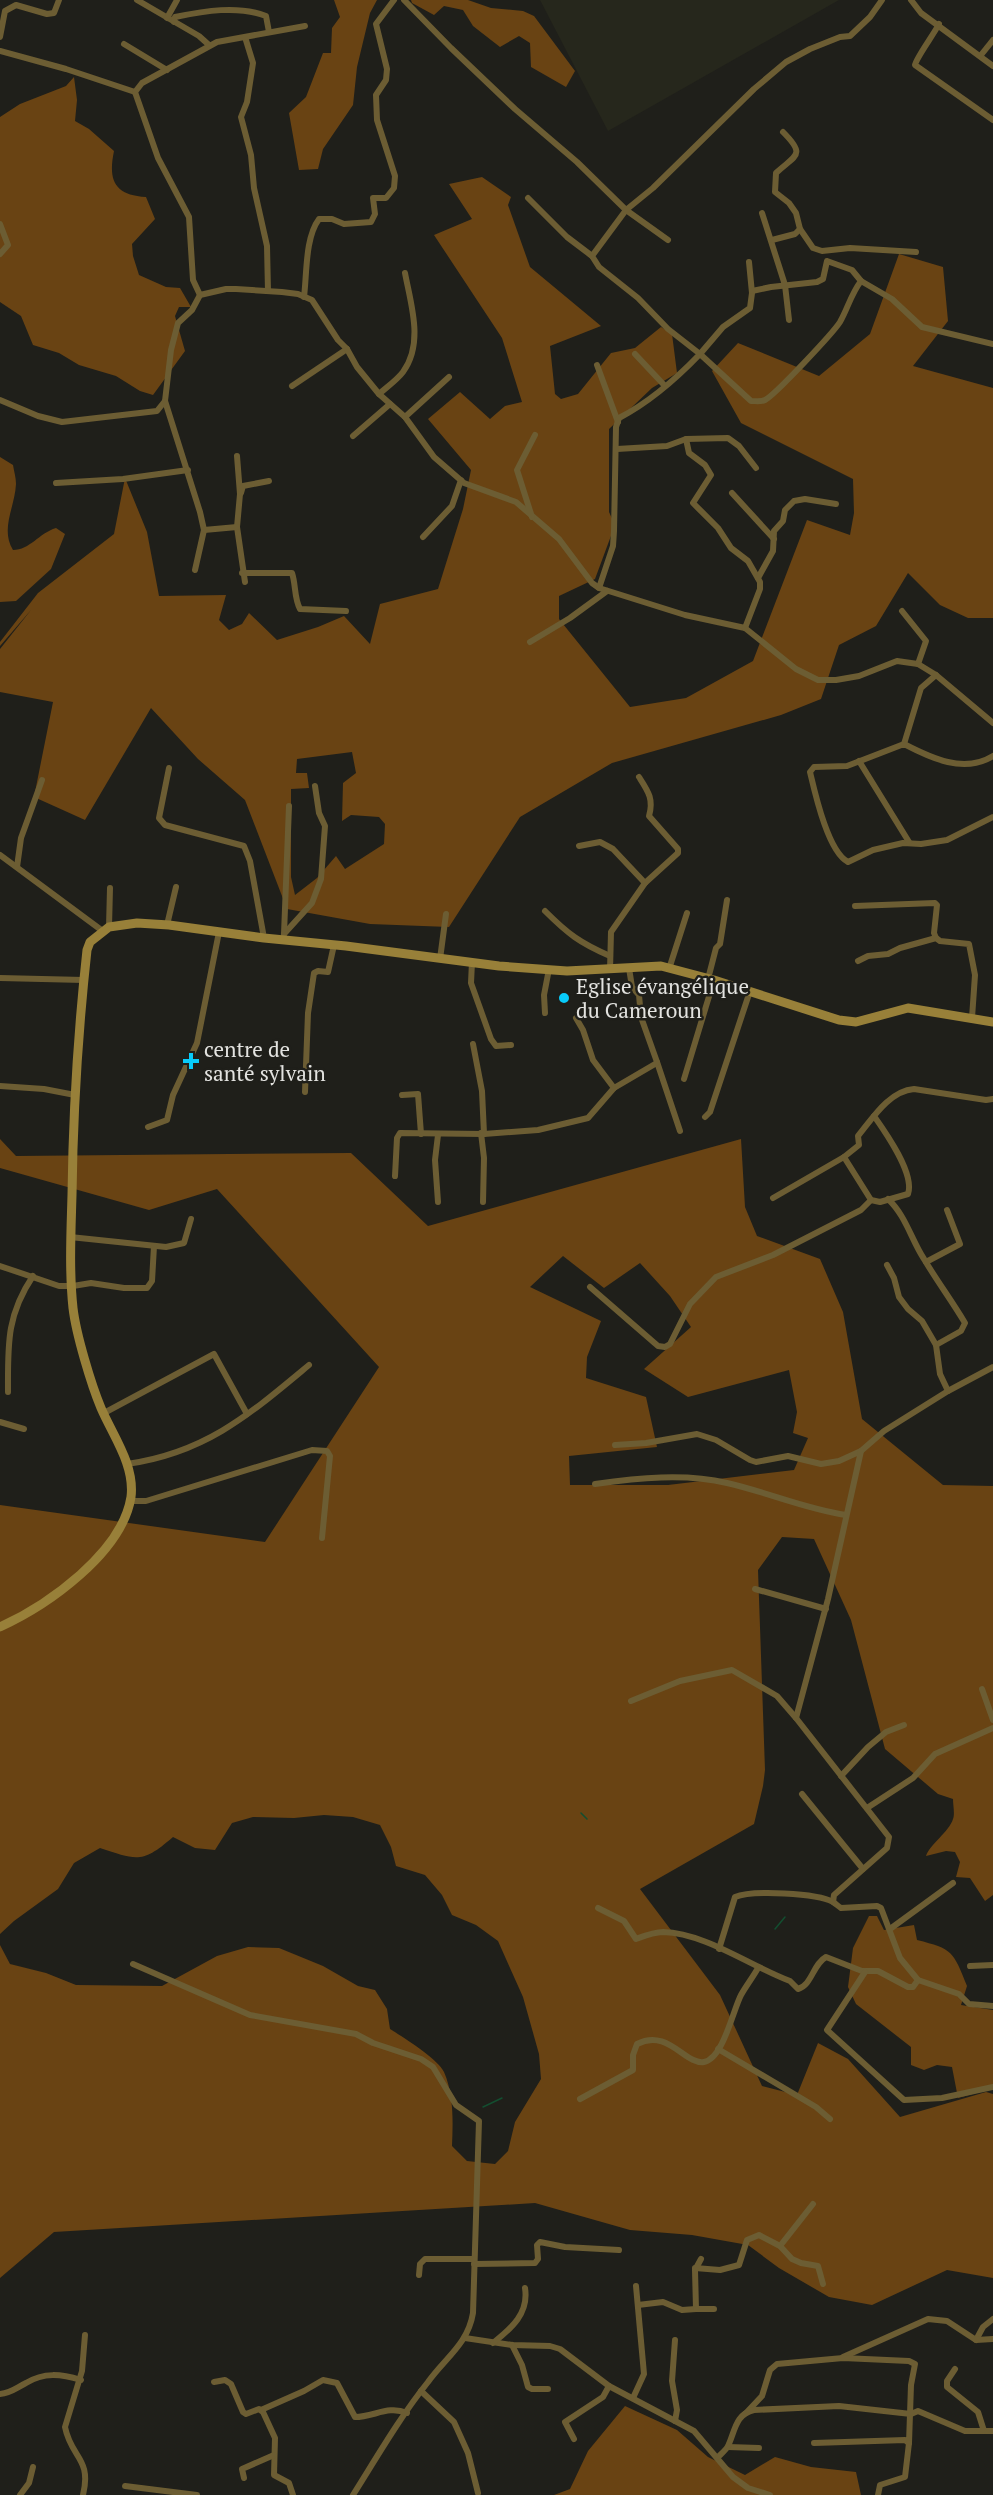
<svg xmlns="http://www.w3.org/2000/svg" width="993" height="2495" viewBox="0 0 993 2495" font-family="'PT Serif',serif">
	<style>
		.built { fill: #26271c }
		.forest { fill: #694313; fill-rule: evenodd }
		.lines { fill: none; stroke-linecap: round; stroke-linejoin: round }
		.stream { stroke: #134e30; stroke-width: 1.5 }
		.street { stroke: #6c5d33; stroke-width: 6 }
		.secondary { stroke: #988039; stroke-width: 9 }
		.poi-dot { fill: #08cbfa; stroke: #1f1f1a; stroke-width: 2 }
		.labels { text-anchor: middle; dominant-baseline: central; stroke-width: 5; stroke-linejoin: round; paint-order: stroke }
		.poi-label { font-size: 21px; fill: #e3e3e0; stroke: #1f1f1a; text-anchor: start }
	</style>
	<rect width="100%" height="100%" fill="#1f1f1a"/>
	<path class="built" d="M 540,0 L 839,0 L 608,131 Z"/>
	<g class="forest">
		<path d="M 334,0 L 377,0 L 370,13 L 357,67 L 353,105 L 323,149 L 318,169 L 299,170 L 289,113 L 306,97 L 323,53 L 331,53 L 332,28 L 340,17 Z"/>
		<path d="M 411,0 L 468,0 L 491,8 L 523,11 L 534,16 L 575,71 L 566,87 L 531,67 L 530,43 L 519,36 L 500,47 L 473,26 L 463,10 L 444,6 L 434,15 L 412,3 Z"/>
		<path d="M 74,77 L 77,100 L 75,121 L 89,129 L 114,151 C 108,180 114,195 146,197 L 155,219 L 132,244 L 133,256 L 139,275 L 166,287 L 180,288 L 191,307 L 179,307 L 175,316 L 185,351 L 153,395 L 140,391 L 116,376 L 79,365 L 59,353 L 33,345 L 21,316 L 0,302 L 0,117 L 20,104 L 66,86 Z"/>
		<path d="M 482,177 L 511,197 L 508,205 L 530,267 L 601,326 L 550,346 L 555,394 L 561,399 L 578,394 L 611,353 L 635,348 L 661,327 L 672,334 L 677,373 L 652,388 L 609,429 L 609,512 L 615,525 L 595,579 L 559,596 L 559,619 L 630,707 L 686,698 L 753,661 L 807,520 L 850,535 L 854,513 L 853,479 L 741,423 L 712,371 L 738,343 L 819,376 L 870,334 L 899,254 L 943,267 L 948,321 L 913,366 L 993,388 L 993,618 L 968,618 L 940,605 L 908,573 L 876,626 L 839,645 L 821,699 L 781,715 L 612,763 L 520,817 L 449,927 L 370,924 L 287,909 L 245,800 L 198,759 L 151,708 L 85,820 L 34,797 L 53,702 L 0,692 L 0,649 L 31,610 L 0,646 L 0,642 L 38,593 L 114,534 L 125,478 L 147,532 L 159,596 L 226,595 L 219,620 L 229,630 L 242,624 L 249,613 L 277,640 L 318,627 L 344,616 L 370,644 L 380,604 L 438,589 L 463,509 L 471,470 L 428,419 L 460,392 L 490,419 L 505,406 L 522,402 L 502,338 L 434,235 L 472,219 L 449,184 ZM 352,752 L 356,773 L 343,783 L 342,821 L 351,815 L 379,817 L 385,824 L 384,844 L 345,869 L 336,856 L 317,878 L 295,895 L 291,877 L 291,789 L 309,788 L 307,773 L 296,773 L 297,759 Z"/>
		<path d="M 0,457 L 13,465 C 14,471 16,478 16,484 C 15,507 0,529 13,550 C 30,550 39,533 56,528 L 65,534 L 51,569 L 16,601 L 0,602 Z"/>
		<path d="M 0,1139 L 16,1156 L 351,1153 L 428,1226 L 741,1139 L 745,1207 L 757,1236 L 820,1259 L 843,1312 L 862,1419 L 943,1485 L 993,1486 L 993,1895 L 985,1901 L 970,1878 L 956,1877 L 960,1862 L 955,1852 L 946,1851 L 926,1856 C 930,1844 949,1832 953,1819 C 955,1814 953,1805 953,1799 L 938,1794 L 885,1749 L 851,1620 L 814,1539 L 782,1537 L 758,1570 L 765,1770 L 763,1786 L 754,1824 L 640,1889 L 720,1995 L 762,2086 L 797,2095 L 818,2043 L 848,2059 L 900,2117 L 986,2092 L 993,2094 L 993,2278 L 947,2270 L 872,2305 L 829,2297 L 779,2268 L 748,2245 L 692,2235 L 630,2230 L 535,2203 L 54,2232 L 0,2278 L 0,1945 L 10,1964 L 46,1973 L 76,1985 L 162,1986 L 217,1956 L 248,1947 L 279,1948 L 323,1966 L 358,1986 L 375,1990 L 387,2009 L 390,2029 C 403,2037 438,2059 444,2072 C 454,2095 453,2122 452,2146 L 467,2161 L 495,2164 L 508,2151 L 515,2122 L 541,2079 L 539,2054 L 523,1997 L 498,1941 L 476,1925 L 452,1915 L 442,1895 L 425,1875 L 396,1866 L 391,1847 L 380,1825 L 353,1817 L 324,1815 L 294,1818 L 253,1817 L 232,1823 L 215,1850 L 195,1848 L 173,1837 C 142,1864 137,1860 100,1848 L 74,1863 L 58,1889 L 14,1921 L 0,1934 L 0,1505 L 265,1542 L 379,1367 L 217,1189 L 149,1210 L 0,1168 ZM 563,1256 L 604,1288 L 640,1263 L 670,1296 L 691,1327 L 644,1369 L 688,1397 L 789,1370 L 797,1412 L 793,1433 L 808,1438 L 794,1470 L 668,1485 L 570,1485 L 569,1456 L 657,1447 L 646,1397 L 586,1378 L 587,1357 L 601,1321 L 530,1287 Z"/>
		<path d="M 869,1916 L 877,1916 L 884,1930 L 914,1925 L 917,1940 C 953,1949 953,1951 967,1986 L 961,2005 L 993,2010 L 993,2090 L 988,2090 L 958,2098 L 952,2067 L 937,2065 L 924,2070 L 911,2065 L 911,2047 L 856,2004 L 848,1987 L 853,1948 Z"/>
		<path d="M 625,2406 L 677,2430 L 708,2457 L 745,2475 L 775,2457 L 811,2467 L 856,2472 L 861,2495 L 554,2495 L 570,2489 L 588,2451 Z"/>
	</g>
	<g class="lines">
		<g class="stream">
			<path d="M 581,1813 L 587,1819"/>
			<path d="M 775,1929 L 785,1917"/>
			<path d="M 483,2107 L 502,2098"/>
		</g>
		<g class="street">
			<path d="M 137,0 L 199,36 L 209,45"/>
			<path d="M 404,0 L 451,48 L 515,109 L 577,162 L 626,210 L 668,240"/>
			<path d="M 911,0 L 921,13 L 993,66"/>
			<path d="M 167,18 L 177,0"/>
			<path d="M 174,22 L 175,17 C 204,11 238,5 266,16 L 269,32"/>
			<path d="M 939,24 C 934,34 916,58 915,65 L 993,120"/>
			<path d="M 0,37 L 5,11 L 16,5 L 47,14 L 54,13 L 59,0"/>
			<path d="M 245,37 L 253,63 L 247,102 L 241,117 L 251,155 L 254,188 L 267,246 L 268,291"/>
			<path d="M 124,44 L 167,70"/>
			<path d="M 0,51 L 66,69 L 135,92"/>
			<path d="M 981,55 L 993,40"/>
			<path d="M 783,132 C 807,156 795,155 776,173 L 775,192 L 789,203 L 796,213 L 800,229 L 813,248 L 822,251 L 850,248 L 916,252"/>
			<path d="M 528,198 L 567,237 L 592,256"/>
			<path d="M 762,213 L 785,285 L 789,320"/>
			<path d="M 0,224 L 8,245 L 0,254"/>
			<path d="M 772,240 L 795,234 L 800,229"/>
			<path d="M 749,262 L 752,293 L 750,308 L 723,327 L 700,354 L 751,401 C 756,401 761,402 765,400 C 775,395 833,333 840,322 C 848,308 851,294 861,281"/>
			<path d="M 752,291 L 771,287 L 817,282 L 823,279 L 827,261 L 852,270 L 861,281 L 892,299 L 922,327 L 993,344"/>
			<path d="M 200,295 L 193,280 L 189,217 L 158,158 L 135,92 L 142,83 L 217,42 L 305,26"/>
			<path d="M 304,297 C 307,273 305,238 319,219 L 332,219 L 344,224 L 371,222 L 375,214 L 373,198 L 386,198 L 394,188 L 395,176 L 377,120 L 376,95 L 386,80 L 387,69 L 376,24 L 394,0"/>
			<path d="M 635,354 L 665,386"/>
			<path d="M 597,365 L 618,422"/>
			<path d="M 292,386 L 347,349"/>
			<path d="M 379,394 C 387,387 397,380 403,372 C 424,343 411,305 405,273"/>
			<path d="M 0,400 L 38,416 L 62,422 L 157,411 L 165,401 L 171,350 L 178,323 L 192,310 L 200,295 L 226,289 L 236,289 L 282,292 L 298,294 L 312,300 L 338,340 L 347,349 L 357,367 L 379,394 L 405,417 L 434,457 L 464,483 L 516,502 L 559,539 L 592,583 L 599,588 L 685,615 L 745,628 L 796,669 L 818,680 L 836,680 L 859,676 L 897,661 L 918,664 L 936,675 L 993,723"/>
			<path d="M 165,401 L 200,512 L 204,530 L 195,570"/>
			<path d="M 405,417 L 449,377"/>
			<path d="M 353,436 L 390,404"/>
			<path d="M 686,439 L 689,453 L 705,465 L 711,475 L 693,503 L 718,528 L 731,548 L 748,561 L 760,582 L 760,589 L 745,628"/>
			<path d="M 617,449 L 667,446 L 686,439 L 728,438 L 739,446 L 756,468"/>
			<path d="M 237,456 L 240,494 L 237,527 L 245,582"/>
			<path d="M 56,483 L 123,479 L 188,470"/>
			<path d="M 241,493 L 243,486 L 269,481"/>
			<path d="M 732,493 L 774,539"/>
			<path d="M 532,517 L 517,470 L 535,435"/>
			<path d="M 204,530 L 237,527"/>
			<path d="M 423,537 L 452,506 L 461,480"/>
			<path d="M 242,573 L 292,573 C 296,585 294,598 300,609 L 346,611"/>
			<path d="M 758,578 L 773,551 L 774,531 L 783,521 L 785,510 L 794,501 L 805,499 L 836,504"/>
			<path d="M 599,588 L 613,546 L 614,531 L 616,427 L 619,418 C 650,402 676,379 700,354 L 668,329 L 638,298 L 599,267 L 592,256 L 626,210 L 653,188 L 754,89 L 786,62 L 810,49 L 840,37 L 850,36 L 870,17 L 882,0"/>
			<path d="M 902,611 L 926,641 L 918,664"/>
			<path d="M 530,642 L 570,618 L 607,591"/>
			<path d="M 904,744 L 921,688 L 936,675"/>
			<path d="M 993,756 C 964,774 931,758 904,744 L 847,766 L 814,767 L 810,772 C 815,793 828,852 848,862 L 873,850 L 903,843 L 921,844 L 947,840 L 993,817"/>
			<path d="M 859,761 L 909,842"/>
			<path d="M 169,768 L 159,818 L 165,825 L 244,846 L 250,861 L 264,938"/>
			<path d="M 579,846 L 600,842 L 613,849 L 645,883"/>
			<path d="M 0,855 L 104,932"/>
			<path d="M 17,867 L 21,838 L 42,780"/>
			<path d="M 855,906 L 935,903 L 937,905 L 934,933 L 936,938"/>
			<path d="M 545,911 C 568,934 580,943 610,956"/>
			<path d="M 167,925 L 176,887"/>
			<path d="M 109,927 L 110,888"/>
			<path d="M 284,934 L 312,903 L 321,879 L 325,826 L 319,813 L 315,786"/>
			<path d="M 284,934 L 289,806"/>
			<path d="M 440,959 L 446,914"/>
			<path d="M 858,961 L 868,956 L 888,954 L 900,948 L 936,938 L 940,941 L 969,944 L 975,975 L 972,1018"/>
			<path d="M 472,962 L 471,983 L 491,1039 L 496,1046 L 511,1045"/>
			<path d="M 669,969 L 687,913"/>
			<path d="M 610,970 L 611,932 L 645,883 L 678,853 L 678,849 L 649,816 C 654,799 648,791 639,777"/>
			<path d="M 0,978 L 84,980"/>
			<path d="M 708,979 L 716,948 L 720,944 L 727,900"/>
			<path d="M 545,1013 L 544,995 L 549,969"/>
			<path d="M 576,1018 L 583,1030 L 593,1060 L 614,1088"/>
			<path d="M 473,1044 L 482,1091 L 484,1134"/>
			<path d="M 657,1062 L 680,1131"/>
			<path d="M 684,1079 L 714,980"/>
			<path d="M 0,1086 L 44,1089 L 75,1095"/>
			<path d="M 305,1092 L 308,1013 L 314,973 L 318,971 L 328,972 L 334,945"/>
			<path d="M 402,1095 L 418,1094 L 421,1134"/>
			<path d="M 705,1117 L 710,1112 L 750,991"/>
			<path d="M 148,1127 L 167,1120 L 173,1095 L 197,1043 L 219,932"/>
			<path d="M 481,1133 L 484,1158 L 483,1202"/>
			<path d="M 438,1135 L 435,1160 L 438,1202"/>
			<path d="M 844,1157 L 871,1200 L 880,1202 L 908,1194 C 915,1174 886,1133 874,1116"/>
			<path d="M 395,1176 L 397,1138 L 400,1133 L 484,1134 L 538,1130 L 588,1118 L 614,1088 L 655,1064 L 657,1062 L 641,1017 L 639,995 L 632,987 L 629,968"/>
			<path d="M 773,1198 L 844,1157 L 859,1145 L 858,1136 C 872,1119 889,1091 914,1089 L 986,1100 L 993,1099"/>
			<path d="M 888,1199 C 906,1216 911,1239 924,1259 C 937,1281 952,1301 965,1323 L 961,1331 L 936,1345"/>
			<path d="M 70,1237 L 166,1247 L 184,1243 L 191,1219"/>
			<path d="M 926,1262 L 960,1244 L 947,1210"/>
			<path d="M 887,1265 L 894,1278 L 899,1297 L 908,1309 L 922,1321 L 936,1345 L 940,1374 L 948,1391"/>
			<path d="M 0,1266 L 59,1286 L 73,1286 L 91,1283 L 124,1288 L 147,1288 L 152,1281 L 154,1246"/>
			<path d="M 590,1287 L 658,1346 L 665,1347 L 670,1344 L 690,1304 L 716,1277 L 773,1255 L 861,1210 L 871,1200"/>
			<path d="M 8,1392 C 8,1346 6,1316 33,1276"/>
			<path d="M 104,1413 L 214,1354 L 247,1414"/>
			<path d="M 0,1422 L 24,1429"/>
			<path d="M 615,1445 L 646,1443 L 697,1434 L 716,1440 L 750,1460 L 756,1462 L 788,1456 L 821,1464 L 839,1461 L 861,1451 L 884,1431 L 948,1391 L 993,1367"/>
			<path d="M 127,1464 C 206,1453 250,1414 309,1365"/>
			<path d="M 595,1484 C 637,1478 685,1473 727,1483 C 767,1492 805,1509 846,1515"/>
			<path d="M 130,1501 L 146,1501 L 312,1450 L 327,1451 L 330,1456 L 322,1538"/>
			<path d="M 755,1589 L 826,1609"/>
			<path d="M 982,1689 L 993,1720"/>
			<path d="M 631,1701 L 680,1681 L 732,1670 L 777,1696 L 796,1718 L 889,1837 L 887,1848 L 834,1895 L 833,1902"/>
			<path d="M 796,1718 L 828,1599 L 861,1451"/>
			<path d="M 841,1776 L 868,1747 L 886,1732 L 904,1725"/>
			<path d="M 802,1794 L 863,1869"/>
			<path d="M 867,1808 L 913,1778 L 935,1754 L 993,1728"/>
			<path d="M 598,1908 L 624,1921 L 636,1939 C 644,1936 654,1932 663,1932 C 705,1933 750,1966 790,1981 L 798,1989 C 812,1985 813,1964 826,1957 L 862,1971 L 878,1971 L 908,1987 L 913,1987 L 918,1980"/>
			<path d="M 890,1929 L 953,1883"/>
			<path d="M 719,1949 L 735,1897 C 752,1890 817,1893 833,1902 C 836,1904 838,1906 841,1908 L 877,1906 L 881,1908 L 900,1958 L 918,1980 L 959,1994 L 969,2004 L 993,2006"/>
			<path d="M 133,1964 L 250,2015 L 356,2034 L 373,2043 L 421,2059 L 433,2067 L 456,2105 L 479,2121 L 473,2313 C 468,2344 445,2358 428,2382 C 400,2417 377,2457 353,2495"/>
			<path d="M 970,1966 L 993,1965"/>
			<path d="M 865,1972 L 827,2030 L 904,2100 L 942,2098 L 993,2087"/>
			<path d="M 718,2049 L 816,2107 L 830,2119"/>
			<path d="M 580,2099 L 633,2070 L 633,2055 L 637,2044 C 668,2028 685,2065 704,2062 C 723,2059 733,2010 741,1995 C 746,1986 753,1977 758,1968"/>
			<path d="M 780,2246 L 813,2204"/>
			<path d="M 474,2264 L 535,2263 L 538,2259 L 537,2245 L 540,2242 L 565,2247 L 619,2250"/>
			<path d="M 695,2268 L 720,2270 L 739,2265 L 747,2240 L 759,2235 L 780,2246 L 792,2259 L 801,2263 L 818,2266 L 823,2284"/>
			<path d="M 419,2275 L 420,2264 L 425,2259 L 474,2259"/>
			<path d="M 638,2305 L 663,2302 L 682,2310 L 696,2309 L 695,2270 L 701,2259"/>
			<path d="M 696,2309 L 714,2309"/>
			<path d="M 465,2338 L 512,2345 L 550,2346 L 560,2349 L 609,2386 L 694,2431 L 733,2477 L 748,2488 L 770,2495"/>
			<path d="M 675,2340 L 672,2381 L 677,2410 L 675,2421"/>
			<path d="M 976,2340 L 983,2327 L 993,2319"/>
			<path d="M 493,2343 C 512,2328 529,2313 525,2288"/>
			<path d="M 512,2345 L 522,2365 L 528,2387 L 532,2389 L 548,2389"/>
			<path d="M 843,2357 L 928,2319 L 947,2321 L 976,2340 L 993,2339"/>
			<path d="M 955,2369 L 947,2381 L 947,2387 L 978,2412 L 984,2431"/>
			<path d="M 214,2382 L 225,2380 L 231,2384 L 243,2412 L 246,2414 L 259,2409 L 263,2412 L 275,2438 L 274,2475 L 289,2483 L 293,2495"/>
			<path d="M 421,2391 L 454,2422 L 468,2453 L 478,2493"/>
			<path d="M 0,2394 C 11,2393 16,2388 26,2383 C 44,2372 61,2374 81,2380"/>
			<path d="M 633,2398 L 644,2374 L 636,2286"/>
			<path d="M 261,2410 L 304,2391 L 323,2380 L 337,2383 L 355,2417 C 374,2417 388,2405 407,2413"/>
			<path d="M 746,2413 L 762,2396 L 770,2370 L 777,2364 L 843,2358 L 909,2361 L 915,2364 L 911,2385 L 909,2443 L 905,2440 L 814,2443"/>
			<path d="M 574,2439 L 565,2422 L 603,2397 L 609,2386"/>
			<path d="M 728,2447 L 759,2448"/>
			<path d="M 718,2457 C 721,2454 726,2450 728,2446 C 735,2432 735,2414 754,2410 L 839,2406 L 911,2414 L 918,2411 L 965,2431 L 993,2431"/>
			<path d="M 244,2478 L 242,2469 L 274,2455"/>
			<path d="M 125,2486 L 197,2495"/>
			<path d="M 20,2495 L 29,2483 L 33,2467"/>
			<path d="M 83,2495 C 92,2458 71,2458 65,2427 L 82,2371 L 85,2335"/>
			<path d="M 878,2495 L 880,2485 L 905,2477 L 909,2443"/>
		</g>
		<path class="secondary" d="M 0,1627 C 48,1605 122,1553 131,1497 C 135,1465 113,1436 101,1408 C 91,1384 76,1334 73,1308 C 69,1270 71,1232 72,1195 C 73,1113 78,1032 87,950 L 90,942 L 109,927 L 137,923 L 169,925 L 264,938 L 346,946 L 499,966 L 567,971 L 661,966 L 714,980 L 839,1020 L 856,1022 L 908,1008 L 993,1022"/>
	</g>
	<g class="poi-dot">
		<circle cx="564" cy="998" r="6"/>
		<path d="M188 1052h6v6h6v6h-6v6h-6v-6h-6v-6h6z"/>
	</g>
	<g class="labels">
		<g class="poi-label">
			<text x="576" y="986">Eglise évangélique<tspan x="576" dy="24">du Cameroun</tspan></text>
			<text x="204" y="1049">centre de<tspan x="204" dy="24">santé sylvain</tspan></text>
		</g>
	</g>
</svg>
